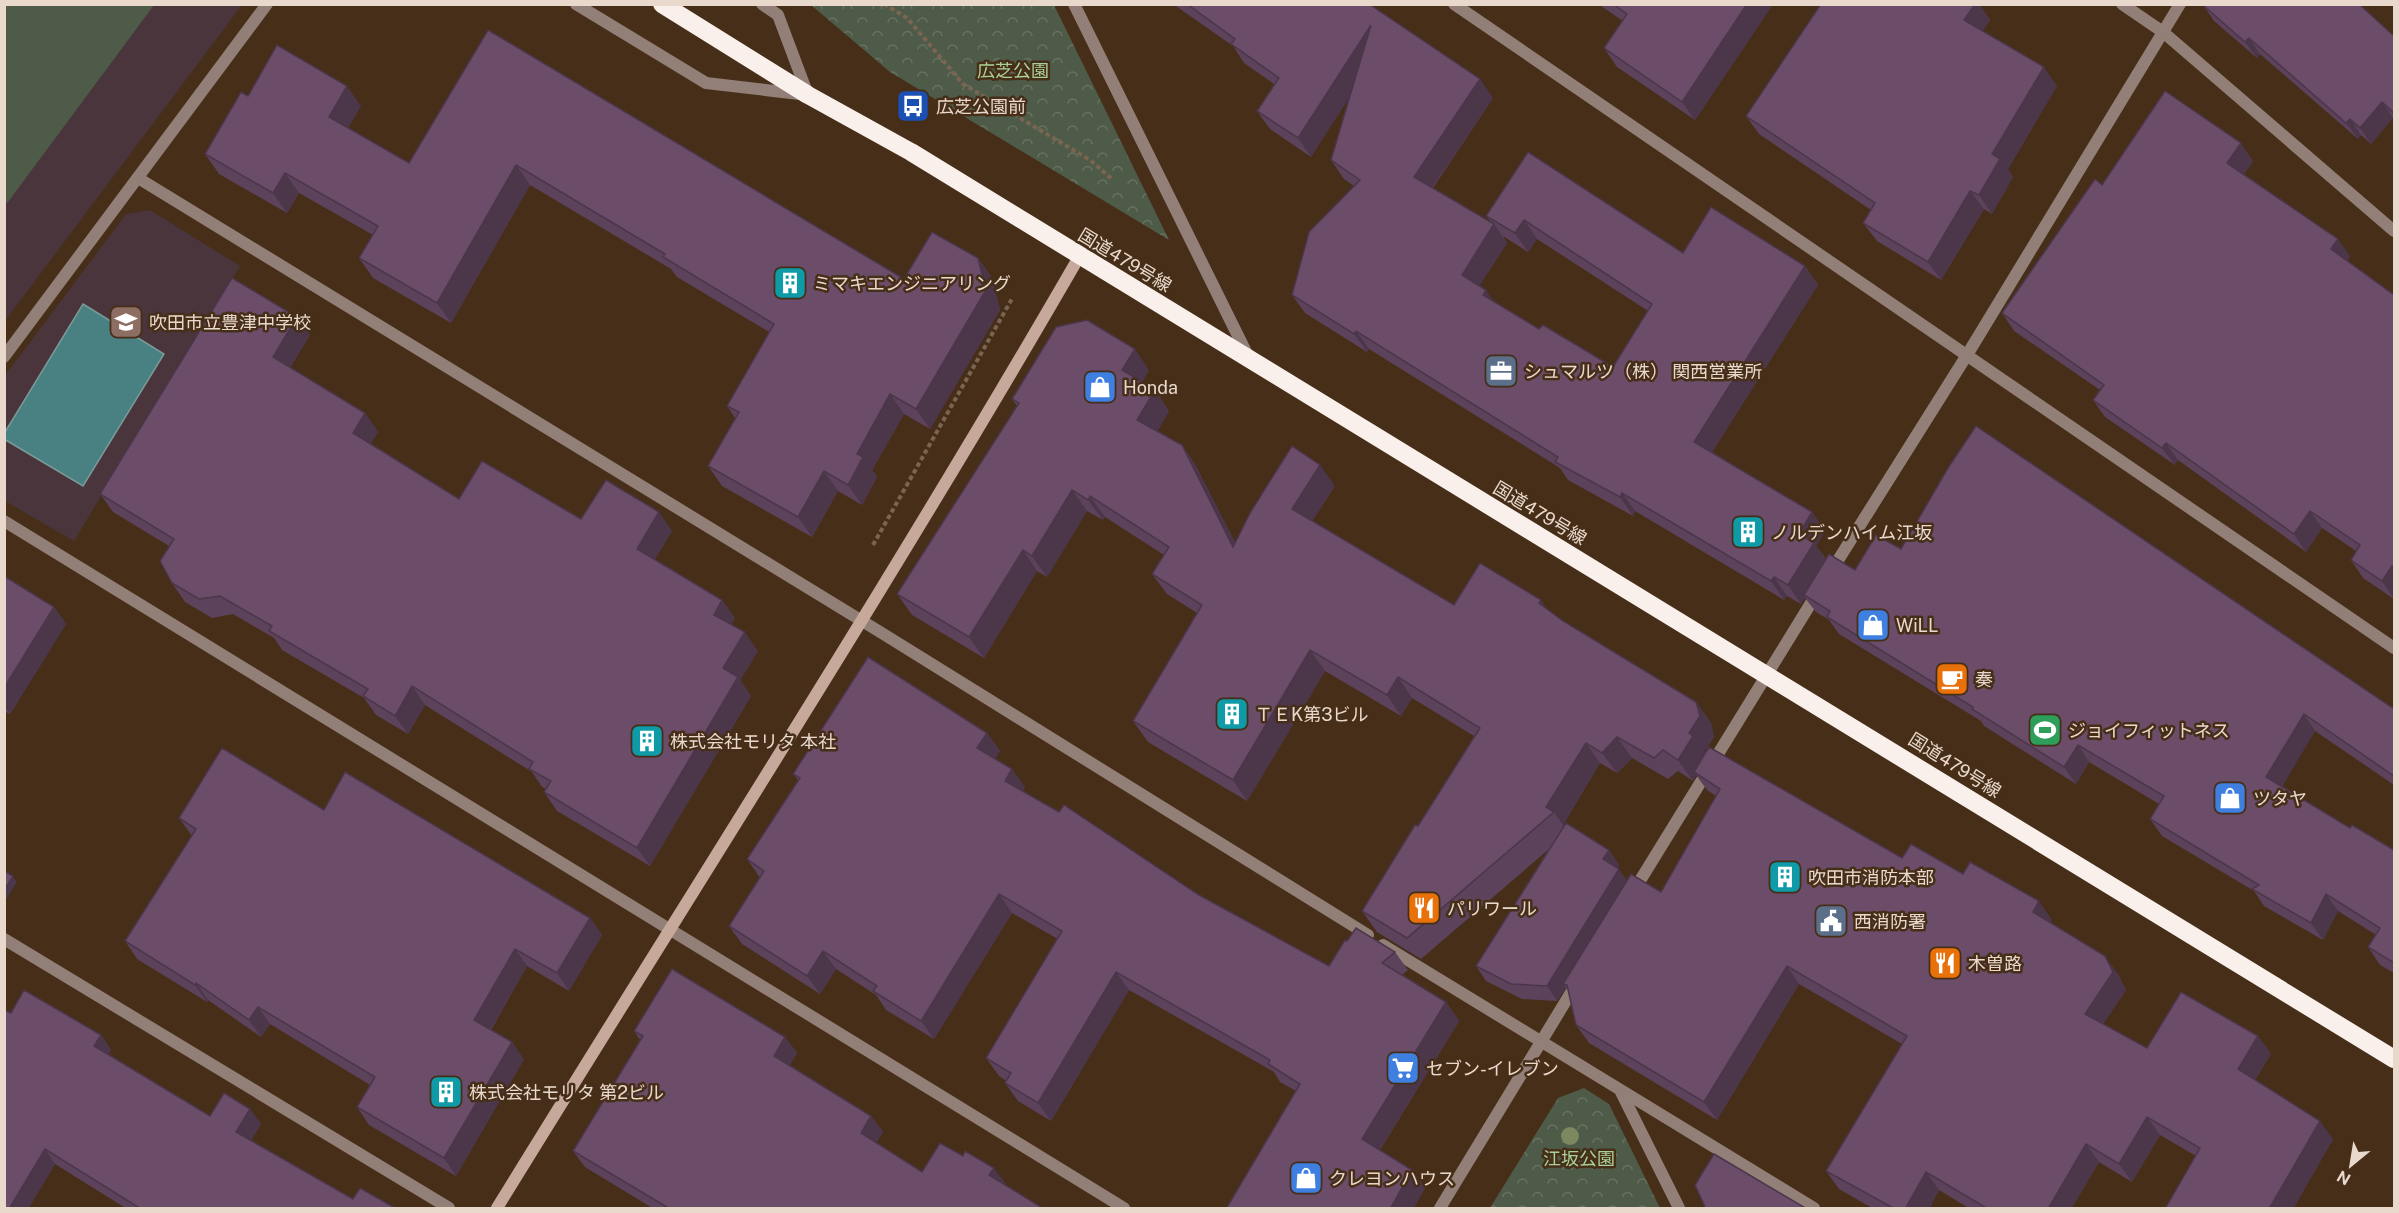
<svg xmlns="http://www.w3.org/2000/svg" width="2399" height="1213" viewBox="0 0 2399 1213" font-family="'Public Sans','Noto Sans JP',sans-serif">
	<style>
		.education { fill: #49353b }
		.park { fill: url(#park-crowns) }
		.garden { fill: #4e5b48 }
		.water { fill: #498082; stroke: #799b98; stroke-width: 1.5 }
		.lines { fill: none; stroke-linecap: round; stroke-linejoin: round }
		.path { stroke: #7a6552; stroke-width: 4; stroke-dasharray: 4.5 3; stroke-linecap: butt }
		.street { stroke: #927f77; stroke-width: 12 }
		.secondary { stroke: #c7a99c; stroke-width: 12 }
		.highway { stroke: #f9f0ec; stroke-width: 18 }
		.tree { fill: #7c885f }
		.wall { fill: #5c425a; fill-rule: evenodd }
		.shaded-wall { fill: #4b364a }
		.building { fill: #6b4d69; stroke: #4b364a; stroke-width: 1.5 }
		.labels { text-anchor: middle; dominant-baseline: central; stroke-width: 5; stroke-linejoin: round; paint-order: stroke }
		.park-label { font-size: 18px; fill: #a8d199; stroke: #462e18 }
		.poi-label { font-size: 18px; fill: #e9d9cc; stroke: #462e18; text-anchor: start }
		.street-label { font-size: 18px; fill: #e9d9cc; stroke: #462e18 }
	</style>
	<defs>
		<pattern id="park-crowns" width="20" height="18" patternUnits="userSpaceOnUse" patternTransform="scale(1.5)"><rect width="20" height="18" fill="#4e5b48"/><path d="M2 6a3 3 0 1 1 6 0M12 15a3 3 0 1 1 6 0" fill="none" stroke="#687261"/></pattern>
	</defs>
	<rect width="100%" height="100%" fill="#462e18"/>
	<g class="education">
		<path d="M 5,5 L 242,5 L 5,321 Z"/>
		<path d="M 150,210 L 240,266 L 74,541 L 5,501 L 4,377 L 126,214 Z"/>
	</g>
	<g class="park">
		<path d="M 811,5 L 1054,5 L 1169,240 L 890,72 Z"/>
		<path d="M 1584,1088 L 1609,1104 L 1660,1208 L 1490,1208 L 1558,1098 Z"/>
	</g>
	<path class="garden" d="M 4,5 L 154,5 L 8,202 L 5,203 Z"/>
	<path class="water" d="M 83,304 L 164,354 L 83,486 L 4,439 L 5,432 Z"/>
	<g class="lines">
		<g class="path">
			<path d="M 884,4 L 907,18 L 963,84 L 1090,160 L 1112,179"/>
			<path d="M 873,545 L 1013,297"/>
		</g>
		<g class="street">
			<path d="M 576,4 L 706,83 L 808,95 L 778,15 L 762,4"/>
			<path d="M 1074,4 L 1249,358"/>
			<path d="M 1454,4 L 2394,648"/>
			<path d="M 2122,4 L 2163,32 L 2394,231"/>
			<path d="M 138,178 L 885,635 L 1368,935"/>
			<path d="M 4,357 L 267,4"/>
			<path d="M 4,521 L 1124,1208"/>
			<path d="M 1830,573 L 1967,355 L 2180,4"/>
			<path d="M 1633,892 L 1819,590"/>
			<path d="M 4,939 L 449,1208"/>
			<path d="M 1383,945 L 1814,1208"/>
			<path d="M 1621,1092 L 1679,1208"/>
			<path d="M 1440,1208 L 1578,981"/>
		</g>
		<path class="secondary" d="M 497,1208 C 692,891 893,579 1079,257"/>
		<path class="highway" d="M 662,4 L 808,95 L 911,152 L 2394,1059"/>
	</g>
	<circle class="tree" cx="1570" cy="1136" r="9"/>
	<g class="wall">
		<path d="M 1173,4 L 1369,4 L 1493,98 L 1433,188 L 1491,222 L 1486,216 L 1528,152 L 1683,253 L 1805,266 L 1818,285 L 1712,452 L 1812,512 L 1825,531 L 1816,546 L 1826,559 L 1855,570 L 1901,549 L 2394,709 L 2394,785 L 2315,731 L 2282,786 L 2350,828 L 2394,850 L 2394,973 L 2380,965 L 2368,947 L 2376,935 L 2338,911 L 2323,940 L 2264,906 L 2254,891 L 2162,836 L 2150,819 L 2159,804 L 2089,762 L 2076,784 L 1984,726 L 1981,721 L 1839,634 L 1829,620 L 1816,612 L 1805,598 L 1801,604 L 1787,596 L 1784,600 L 1635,511 L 1633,516 L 1568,480 L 1560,468 L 1369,349 L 1367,352 L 1305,313 L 1292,295 L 1354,186 L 1344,179 L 1331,160 L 1349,97 L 1311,157 L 1270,129 L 1257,111 L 1274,84 L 1244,63 L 1233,46 ZM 1503,236 L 1528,252 L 1537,239 L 1648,311 L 1613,367 L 1539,329 L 1495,302 L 1479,286 L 1507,243 Z"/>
		<path d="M 1598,4 L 1773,4 L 1695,120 L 1617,67 L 1604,48 L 1623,21 Z"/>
		<path d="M 1821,4 L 1979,4 L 1990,20 L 1983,31 L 2057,86 L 2008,169 L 2013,177 L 1992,214 L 1984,209 L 1941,280 L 1877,241 L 1863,223 L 1871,210 L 1759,134 L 1746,116 Z"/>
		<path d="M 2203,5 L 2394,36 L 2394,119 L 2393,118 L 2371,144 L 2361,135 L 2358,139 L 2260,54 L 2257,58 L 2214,21 Z"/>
		<path d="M 488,30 L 904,279 L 978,258 L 992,278 L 1000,310 L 930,429 L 904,414 L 872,470 L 877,477 L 862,505 L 838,491 L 812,537 L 722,486 L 708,466 L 735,418 L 727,406 L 769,332 L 677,277 L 671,269 L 530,185 L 451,323 L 373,278 L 359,258 L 373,235 L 299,193 L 287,213 L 219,174 L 205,154 L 248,96 L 361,106 L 348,128 L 409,163 Z"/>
		<path d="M 2253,161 L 2244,174 L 2350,256 L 2347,261 L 2394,295 L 2394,599 L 2363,578 L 2351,560 L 2356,551 L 2322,528 L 2306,552 L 2178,460 L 2175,465 L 2105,417 L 2093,400 L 2100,390 L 2014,331 L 2002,313 L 2102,185 Z"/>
		<path d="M 310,335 L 290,367 L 365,413 L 378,432 L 370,444 L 459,499 L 581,519 L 672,531 L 655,559 L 722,600 L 735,618 L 731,625 L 758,651 L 740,680 L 751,696 L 650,866 L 557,811 L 544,792 L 546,789 L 542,787 L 532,772 L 425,705 L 408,734 L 376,715 L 364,698 L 282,650 L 274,638 L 233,614 L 212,618 L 185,602 L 172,583 L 169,546 L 113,512 L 100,494 Z"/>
		<path d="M 1149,370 L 1142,382 L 1155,390 L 1169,411 L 1157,431 L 1182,445 L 1196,466 L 1235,543 L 1335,486 L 1312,521 L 1454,605 L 1548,610 L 1563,621 L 1696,702 L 1711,723 L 1714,737 L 1704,752 L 1705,753 L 1902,858 L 1963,874 L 2052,920 L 2050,923 L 2118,974 L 2126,990 L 2103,1024 L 2147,1048 L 2258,1036 L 2271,1054 L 2255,1080 L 2333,1139 L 2293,1209 L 2165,1209 L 2196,1156 L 2160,1135 L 2132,1182 L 2099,1162 L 2071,1209 L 1970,1209 L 1939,1190 L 1929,1209 L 1874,1209 L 1839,1189 L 1826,1171 L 1902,1044 L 1799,984 L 1717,1120 L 1589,1043 L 1576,1025 L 1569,992 L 1566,988 L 1557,1001 L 1522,999 L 1486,981 L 1476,966 L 1548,850 L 1421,959 L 1377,932 L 1362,911 L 1418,826 L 1474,736 L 1412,698 L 1401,716 L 1325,671 L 1247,801 L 1148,742 L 1133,721 L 1197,613 L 1167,594 L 1152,574 L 1164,555 L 1105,517 L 1103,520 L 1087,511 L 1047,577 L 1037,571 L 984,658 L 912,615 L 897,594 L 1017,406 L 1012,399 ZM 1632,758 L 1668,779 L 1678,771 L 1693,781 L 1696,775 L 1707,790 L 1716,796 L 1661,892 L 1627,881 L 1617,868 L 1619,865 L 1609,850 L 1564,826 L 1563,825 L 1600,763 L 1617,773 Z"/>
		<path d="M 4,576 L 54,607 L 66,624 L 10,714 L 4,711 Z"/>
		<path d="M 987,733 L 1000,751 L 995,759 L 1025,787 L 1023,791 L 1199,895 L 1329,966 L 1347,941 L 1395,952 L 1408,970 L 1402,975 L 1446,1002 L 1459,1021 L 1380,1150 L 1412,1170 L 1425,1188 L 1413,1209 L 1226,1209 L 1296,1091 L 1280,1082 L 1274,1072 L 1129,990 L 1051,1121 L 1018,1101 L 1005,1083 L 1006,1081 L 999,1076 L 986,1058 L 1058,939 L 1012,913 L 934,1039 L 886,1010 L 876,995 L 836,969 L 820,994 L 742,944 L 729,926 L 760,878 L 747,859 L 798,780 L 793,774 Z"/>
		<path d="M 324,810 L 590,918 L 602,935 L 569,991 L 527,966 L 491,1030 L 524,1059 L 456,1176 L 369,1125 L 357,1107 L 370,1085 L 270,1024 L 261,1037 L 208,1000 L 207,1002 L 137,959 L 125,941 L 192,836 L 179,818 Z"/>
		<path d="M 11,1013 L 101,1035 L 111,1050 L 108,1055 L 210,1116 L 250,1109 L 261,1124 L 251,1140 L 353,1199 L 397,1209 L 127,1209 L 55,1164 L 28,1209 L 4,1209 Z"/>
		<path d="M 634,1031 L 785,1037 L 797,1053 L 790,1065 L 871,1116 L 883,1132 L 876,1143 L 922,1172 L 1006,1184 L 1005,1185 L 1044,1209 L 654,1209 L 585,1167 L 573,1151 L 640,1040 Z"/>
	</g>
	<g class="shaded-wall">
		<path d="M 1747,4 L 1773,4 L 1695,120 L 1682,102 Z"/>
		<path d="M 1975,4 L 1979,4 L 1990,20 L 1978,39 L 1964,20 Z"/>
		<path d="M 1371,25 L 1384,44 L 1311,157 L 1298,138 Z"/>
		<path d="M 2249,38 L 2260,54 L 2257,58 L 2245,42 Z"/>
		<path d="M 2044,67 L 2057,86 L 2008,169 L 2013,177 L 1992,214 L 1979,195 L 1992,154 Z"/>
		<path d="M 1480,79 L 1493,98 L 1427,195 L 1414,177 Z"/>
		<path d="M 347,86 L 361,106 L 343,137 L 329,117 Z"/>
		<path d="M 2382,102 L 2393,118 L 2371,144 L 2360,128 Z"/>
		<path d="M 2350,119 L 2361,135 L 2358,139 L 2346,123 Z"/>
		<path d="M 2241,143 L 2253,161 L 2240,180 L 2227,163 Z"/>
		<path d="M 516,165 L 530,185 L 451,323 L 437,303 Z"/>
		<path d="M 285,173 L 299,193 L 287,213 L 273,193 Z"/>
		<path d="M 1970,191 L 1984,209 L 1941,280 L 1928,262 Z"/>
		<path d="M 1524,220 L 1537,239 L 1528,252 L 1515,233 Z"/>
		<path d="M 1494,224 L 1507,243 L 1475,293 L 1462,275 Z"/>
		<path d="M 2338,239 L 2350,256 L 2343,267 L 2331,249 Z"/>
		<path d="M 978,258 L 992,278 L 1000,310 L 930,429 L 916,409 Z"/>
		<path d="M 1805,266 L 1818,285 L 1707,460 L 1694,442 Z"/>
		<path d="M 1486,290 L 1499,309 L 1483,295 Z"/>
		<path d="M 297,317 L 310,335 L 286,375 L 273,357 Z"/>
		<path d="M 1356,331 L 1369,349 L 1367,352 L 1354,334 Z"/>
		<path d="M 1135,349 L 1149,370 L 1137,391 L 1122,370 Z"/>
		<path d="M 1155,390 L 1169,411 L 1152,441 L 1137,420 Z"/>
		<path d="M 890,394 L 904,414 L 872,470 L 877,477 L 862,505 L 848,485 L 857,454 Z"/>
		<path d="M 365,413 L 378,432 L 365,452 L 353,433 Z"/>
		<path d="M 2166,443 L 2178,460 L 2175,465 L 2162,448 Z"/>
		<path d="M 1182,445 L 1196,466 L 1248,567 L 1233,547 Z"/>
		<path d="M 1320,465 L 1335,486 L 1306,530 L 1292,509 Z"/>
		<path d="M 824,471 L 838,491 L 812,537 L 798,517 Z"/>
		<path d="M 1072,490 L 1087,511 L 1047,577 L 1032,556 Z"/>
		<path d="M 1622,493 L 1635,511 L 1633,516 L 1620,497 Z"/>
		<path d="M 1090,496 L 1105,517 L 1103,520 L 1088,500 Z"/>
		<path d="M 2310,511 L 2322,528 L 2306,552 L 2294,534 Z"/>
		<path d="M 659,512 L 672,531 L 650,567 L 637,549 Z"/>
		<path d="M 1812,512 L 1825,531 L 1816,546 L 1827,562 L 1804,595 L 1805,598 L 1801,604 L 1788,585 L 1799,534 Z"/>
		<path d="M 1023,550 L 1037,571 L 984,658 L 969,637 Z"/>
		<path d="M 2392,566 L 2394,569 L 2394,599 L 2382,581 Z"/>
		<path d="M 1774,577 L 1787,596 L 1784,600 L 1771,581 Z"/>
		<path d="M 722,600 L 735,618 L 727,633 L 714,615 Z"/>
		<path d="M 1541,600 L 1555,621 L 1539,603 Z"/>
		<path d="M 54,607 L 66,624 L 10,714 L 4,706 L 4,688 Z"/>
		<path d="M 745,632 L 758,651 L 740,680 L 751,696 L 650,866 L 637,848 L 723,668 Z"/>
		<path d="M 1310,650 L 1325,671 L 1247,801 L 1233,780 Z"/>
		<path d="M 1398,677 L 1412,698 L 1401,716 L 1387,695 Z"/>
		<path d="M 412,686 L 425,705 L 408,734 L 395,716 Z"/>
		<path d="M 1696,702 L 1711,723 L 1714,737 L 1704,752 L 1708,757 L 1694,772 L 1696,775 L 1693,781 L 1678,760 L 1689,733 Z"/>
		<path d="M 2304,714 L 2315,731 L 2278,794 L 2266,777 Z"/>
		<path d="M 987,733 L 1000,751 L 990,767 L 977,748 Z"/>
		<path d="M 1617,737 L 1632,758 L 1617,773 L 1602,753 Z"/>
		<path d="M 1586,743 L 1600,763 L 1563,825 L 1554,812 L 1546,807 Z"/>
		<path d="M 2078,745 L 2089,762 L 2076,784 L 2064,767 Z"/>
		<path d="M 1012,769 L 1025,787 L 1018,799 L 1005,781 Z"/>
		<path d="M 1609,850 L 1619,865 L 1613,875 L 1603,859 Z"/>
		<path d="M 1619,869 L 1629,884 L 1563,984 L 1566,988 L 1557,1001 L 1547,986 Z"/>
		<path d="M 13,876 L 17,882 L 4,903 L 4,890 Z"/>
		<path d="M 999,894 L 1012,913 L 934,1039 L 921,1021 Z"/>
		<path d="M 2326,894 L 2338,911 L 2323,940 L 2311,923 Z"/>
		<path d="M 2039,901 L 2052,920 L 2045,930 L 2033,912 Z"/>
		<path d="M 590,918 L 602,935 L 569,991 L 557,973 Z"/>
		<path d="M 515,949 L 527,966 L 486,1037 L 474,1020 Z"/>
		<path d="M 823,951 L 836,969 L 820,994 L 807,976 Z"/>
		<path d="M 2105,956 L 2118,974 L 2126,990 L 2098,1032 L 2085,1014 Z"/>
		<path d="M 1787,966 L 1799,984 L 1717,1120 L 1704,1102 Z"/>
		<path d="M 1116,972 L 1129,990 L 1051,1121 L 1038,1103 Z"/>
		<path d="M 196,983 L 208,1000 L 207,1002 L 195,985 Z"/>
		<path d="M 1446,1002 L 1459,1021 L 1375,1157 L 1362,1139 Z"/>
		<path d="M 258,1007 L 270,1024 L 261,1037 L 249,1020 Z"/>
		<path d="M 101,1035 L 111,1050 L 105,1061 L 94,1046 Z"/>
		<path d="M 2258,1036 L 2271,1054 L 2250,1087 L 2238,1069 Z"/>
		<path d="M 785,1037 L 797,1053 L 786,1072 L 774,1056 Z"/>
		<path d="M 512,1042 L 524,1059 L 456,1176 L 444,1158 Z"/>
		<path d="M 250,1109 L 261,1124 L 247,1147 L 236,1132 Z"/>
		<path d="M 871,1116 L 883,1132 L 872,1149 L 861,1133 Z"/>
		<path d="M 2147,1117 L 2160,1135 L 2132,1182 L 2119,1164 Z"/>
		<path d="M 2320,1121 L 2333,1139 L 2293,1209 L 2269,1209 Z"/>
		<path d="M 2086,1144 L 2099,1162 L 2071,1209 L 2048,1209 Z"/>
		<path d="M 45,1149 L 55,1164 L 28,1209 L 9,1209 Z"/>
		<path d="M 994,1168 L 1006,1184 L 1001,1191 L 989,1175 Z"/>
		<path d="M 1412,1170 L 1425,1188 L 1413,1209 L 1390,1209 Z"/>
		<path d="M 1926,1172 L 1939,1190 L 1929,1209 L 1905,1209 Z"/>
	</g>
	<g class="building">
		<path d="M 1187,4 L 1369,4 L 1480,79 L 1414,177 L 1494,224 L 1462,275 L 1486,290 L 1483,295 L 1539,329 L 1543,325 L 1613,367 L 1652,304 L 1524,220 L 1515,233 L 1486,216 L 1528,152 L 1683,253 L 1711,207 L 1805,266 L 1694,442 L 1812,512 L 1799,534 L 1814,543 L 1788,585 L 1774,577 L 1771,581 L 1622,493 L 1620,497 L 1555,462 L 1558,457 L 1356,331 L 1354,334 L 1292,295 L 1309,232 L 1360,180 L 1331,160 L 1371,25 L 1298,138 L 1257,111 L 1279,78 L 1231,44 L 1235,39 Z"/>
		<path d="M 1613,4 L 1747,4 L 1682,102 L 1604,48 L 1627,14 Z"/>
		<path d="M 1821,4 L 1975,4 L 1964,20 L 2044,67 L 1992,154 L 2000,159 L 1979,195 L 1970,191 L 1928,262 L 1863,223 L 1875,203 L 1746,116 Z"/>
		<path d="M 2203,4 L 2359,4 L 2394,36 L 2394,113 L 2382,102 L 2360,128 L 2350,119 L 2346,123 L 2249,38 L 2245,42 L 2203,5 Z"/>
		<path d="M 488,30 L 904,279 L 932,232 L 978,258 L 986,290 L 916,409 L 890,394 L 857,454 L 863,457 L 848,485 L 824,471 L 798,517 L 708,466 L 739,412 L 727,406 L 774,324 L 663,257 L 665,254 L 516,165 L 437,303 L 359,258 L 378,226 L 285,173 L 273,193 L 205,154 L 241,92 L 248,96 L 277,45 L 347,86 L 329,117 L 409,163 Z"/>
		<path d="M 2165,91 L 2241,143 L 2227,163 L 2338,239 L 2331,249 L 2394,295 L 2394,568 L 2392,566 L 2382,581 L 2351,560 L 2360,545 L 2310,511 L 2294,534 L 2166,443 L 2162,448 L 2093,400 L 2104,385 L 2002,313 L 2095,179 L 2102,185 Z"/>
		<path d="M 232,278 L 297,317 L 273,357 L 365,413 L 353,433 L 459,499 L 482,461 L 581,519 L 606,480 L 659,512 L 637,549 L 722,600 L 714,615 L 745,632 L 723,668 L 738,677 L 637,848 L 544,792 L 551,781 L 529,769 L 533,762 L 412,686 L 395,716 L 363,696 L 368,689 L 269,631 L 272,626 L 220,596 L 199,599 L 172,583 L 160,561 L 174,539 L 100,494 Z"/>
		<path d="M 1087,320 L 1135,349 L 1122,370 L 1155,390 L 1137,420 L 1182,445 L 1233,547 L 1250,513 L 1292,446 L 1320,465 L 1292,509 L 1454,605 L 1480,563 L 1541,600 L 1539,603 L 1563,621 L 1696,702 L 1700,716 L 1689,733 L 1693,736 L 1678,760 L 1663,750 L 1654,758 L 1617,737 L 1602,753 L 1586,743 L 1546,807 L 1554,812 L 1407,938 L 1362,911 L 1415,825 L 1418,826 L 1480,728 L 1398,677 L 1387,695 L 1310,650 L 1233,780 L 1133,721 L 1202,605 L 1152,574 L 1169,547 L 1090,496 L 1088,500 L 1072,490 L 1032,556 L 1023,550 L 969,637 L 897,594 L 1019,403 L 1012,399 L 1056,327 Z"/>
		<path d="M 1976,426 L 2394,709 L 2394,776 L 2304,714 L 2266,777 L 2350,828 L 2352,825 L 2394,850 L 2394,963 L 2368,947 L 2380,928 L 2326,894 L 2311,923 L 2252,889 L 2259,885 L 2150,819 L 2164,796 L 2078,745 L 2064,767 L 1972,709 L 1973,707 L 1827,617 L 1830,611 L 1804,595 L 1829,554 L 1855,570 L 1876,535 L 1901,549 L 1948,468 Z"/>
		<path d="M 4,576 L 54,607 L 4,688 Z"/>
		<path d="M 868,657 L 987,733 L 977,748 L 1012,769 L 1005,781 L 1059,812 L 1064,805 L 1199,895 L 1329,966 L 1345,940 L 1347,941 L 1356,928 L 1395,952 L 1382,963 L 1446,1002 L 1362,1139 L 1412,1170 L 1390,1209 L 1226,1209 L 1300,1084 L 1268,1064 L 1270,1060 L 1116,972 L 1038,1103 L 1005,1083 L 1011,1073 L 986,1058 L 1062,931 L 999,894 L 921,1021 L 873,991 L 877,986 L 823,951 L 807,976 L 729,926 L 764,871 L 747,859 L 800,778 L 793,774 Z"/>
		<path d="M 1709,747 L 1902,858 L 1911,844 L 1963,874 L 1970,862 L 2039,901 L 2033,912 L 2105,956 L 2113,972 L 2085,1014 L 2147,1048 L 2181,992 L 2258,1036 L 2238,1069 L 2320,1121 L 2269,1209 L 2165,1209 L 2200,1148 L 2147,1117 L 2119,1164 L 2086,1144 L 2048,1209 L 1988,1209 L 1926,1172 L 1905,1209 L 1895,1209 L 1826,1171 L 1907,1036 L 1787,966 L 1704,1102 L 1576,1025 L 1567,985 L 1563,984 L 1631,874 L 1661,892 L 1720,789 L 1694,772 Z"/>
		<path d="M 222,748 L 324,810 L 345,772 L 590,918 L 557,973 L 515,949 L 474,1020 L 512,1042 L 444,1158 L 357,1107 L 375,1077 L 258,1007 L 249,1020 L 196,983 L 195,985 L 125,941 L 196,829 L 179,818 Z"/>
		<path d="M 1566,823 L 1609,850 L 1603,859 L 1619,869 L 1547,986 L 1511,984 L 1476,966 Z"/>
		<path d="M 4,871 L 13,876 L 4,890 Z"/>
		<path d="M 672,969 L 785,1037 L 774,1056 L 871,1116 L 861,1133 L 922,1172 L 940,1143 L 963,1156 L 965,1151 L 994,1168 L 989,1175 L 1044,1209 L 670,1209 L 573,1151 L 643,1036 L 634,1031 Z"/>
		<path d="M 24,990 L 101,1035 L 94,1046 L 210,1116 L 224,1093 L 250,1109 L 236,1132 L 353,1199 L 360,1188 L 397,1209 L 141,1209 L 45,1149 L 9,1209 L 4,1209 L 4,1010 L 11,1013 Z"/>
		<path d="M 1714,1154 L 1807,1209 L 1706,1209 L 1695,1185 Z"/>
	</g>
	<defs>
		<symbol id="bus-square" viewBox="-11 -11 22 22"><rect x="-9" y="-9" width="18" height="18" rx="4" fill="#1a4fb4" stroke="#462e18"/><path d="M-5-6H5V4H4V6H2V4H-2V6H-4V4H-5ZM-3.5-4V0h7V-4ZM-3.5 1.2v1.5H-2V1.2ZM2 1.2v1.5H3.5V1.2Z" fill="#fff"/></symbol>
		<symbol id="building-square" viewBox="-11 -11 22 22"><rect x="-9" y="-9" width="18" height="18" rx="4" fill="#0f9aa8" stroke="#462e18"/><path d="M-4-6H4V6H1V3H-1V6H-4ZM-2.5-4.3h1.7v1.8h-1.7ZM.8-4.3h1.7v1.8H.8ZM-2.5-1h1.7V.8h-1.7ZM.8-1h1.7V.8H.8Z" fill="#fff"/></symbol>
		<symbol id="school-square" viewBox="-11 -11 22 22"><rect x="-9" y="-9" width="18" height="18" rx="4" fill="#8d6e63" stroke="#462e18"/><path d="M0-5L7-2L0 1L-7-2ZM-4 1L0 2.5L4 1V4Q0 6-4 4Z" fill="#fff"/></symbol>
		<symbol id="office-square" viewBox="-11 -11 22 22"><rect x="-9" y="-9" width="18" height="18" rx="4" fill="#5c6f8a" stroke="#462e18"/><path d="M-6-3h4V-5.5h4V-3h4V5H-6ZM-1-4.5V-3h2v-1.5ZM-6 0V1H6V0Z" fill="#fff"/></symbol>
		<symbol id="shop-square" viewBox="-11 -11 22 22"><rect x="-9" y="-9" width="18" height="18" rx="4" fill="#3f7fe0" stroke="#462e18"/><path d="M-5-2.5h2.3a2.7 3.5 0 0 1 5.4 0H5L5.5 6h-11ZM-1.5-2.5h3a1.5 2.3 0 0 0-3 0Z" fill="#fff"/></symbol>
		<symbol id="cafe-square" viewBox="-11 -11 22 22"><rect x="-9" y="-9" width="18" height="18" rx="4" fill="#e8710a" stroke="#462e18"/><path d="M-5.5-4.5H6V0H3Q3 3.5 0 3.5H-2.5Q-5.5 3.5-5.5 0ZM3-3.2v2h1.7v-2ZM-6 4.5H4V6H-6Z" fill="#fff"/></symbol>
		<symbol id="stadium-square" viewBox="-11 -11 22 22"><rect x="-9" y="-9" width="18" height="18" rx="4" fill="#2e9e5b" stroke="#462e18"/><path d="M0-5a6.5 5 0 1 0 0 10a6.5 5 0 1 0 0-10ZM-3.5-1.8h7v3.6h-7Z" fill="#fff"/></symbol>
		<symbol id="restaurant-square" viewBox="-11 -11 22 22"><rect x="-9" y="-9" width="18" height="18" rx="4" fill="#e8710a" stroke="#462e18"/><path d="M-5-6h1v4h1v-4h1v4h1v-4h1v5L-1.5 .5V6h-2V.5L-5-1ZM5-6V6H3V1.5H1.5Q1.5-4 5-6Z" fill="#fff"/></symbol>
		<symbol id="civic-square" viewBox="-11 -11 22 22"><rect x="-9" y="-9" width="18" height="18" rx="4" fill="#5c6f8a" stroke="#462e18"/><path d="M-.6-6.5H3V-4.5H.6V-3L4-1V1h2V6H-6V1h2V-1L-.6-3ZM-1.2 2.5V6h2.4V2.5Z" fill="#fff"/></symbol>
		<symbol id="supermarket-square" viewBox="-11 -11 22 22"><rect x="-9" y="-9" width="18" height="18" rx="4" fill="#3f7fe0" stroke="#462e18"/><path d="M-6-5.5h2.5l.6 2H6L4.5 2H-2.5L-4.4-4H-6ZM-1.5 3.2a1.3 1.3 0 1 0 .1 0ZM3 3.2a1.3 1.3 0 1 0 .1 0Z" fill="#fff"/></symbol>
	</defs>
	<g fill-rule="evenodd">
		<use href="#bus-square" x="894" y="87" width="38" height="38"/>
		<use href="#building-square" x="771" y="264" width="38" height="38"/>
		<use href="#school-square" x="107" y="303" width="38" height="38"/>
		<use href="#office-square" x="1482" y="352" width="38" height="38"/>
		<use href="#shop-square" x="1081" y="368" width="38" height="38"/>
		<use href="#building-square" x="1729" y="513" width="38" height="38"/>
		<use href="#shop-square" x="1854" y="606" width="38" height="38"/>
		<use href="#cafe-square" x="1933" y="660" width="38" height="38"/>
		<use href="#building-square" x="1213" y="695" width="38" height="38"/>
		<use href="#stadium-square" x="2026" y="711" width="38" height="38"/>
		<use href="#building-square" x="628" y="722" width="38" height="38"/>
		<use href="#shop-square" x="2211" y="779" width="38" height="38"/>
		<use href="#building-square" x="1766" y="858" width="38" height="38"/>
		<use href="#restaurant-square" x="1405" y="889" width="38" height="38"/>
		<use href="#civic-square" x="1812" y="902" width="38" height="38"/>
		<use href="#restaurant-square" x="1926" y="944" width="38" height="38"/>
		<use href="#supermarket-square" x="1384" y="1049" width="38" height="38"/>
		<use href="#building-square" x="427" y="1073" width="38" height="38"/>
		<use href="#shop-square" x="1287" y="1159" width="38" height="38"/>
	</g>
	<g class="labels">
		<g class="park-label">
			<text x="1013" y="70">広芝公園</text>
			<text x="1579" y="1158">江坂公園</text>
		</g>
		<g class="poi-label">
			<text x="936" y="106">広芝公園前</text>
			<text x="813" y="283">ミマキエンジニアリング</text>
			<text x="149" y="322">吹田市立豊津中学校</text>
			<text x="1524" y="371">シュマルツ（株） 関西営業所</text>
			<text x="1123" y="387">Honda</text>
			<text x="1771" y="532">ノルデンハイム江坂</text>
			<text x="1896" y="625">WiLL</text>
			<text x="1975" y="679">奏</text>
			<text x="1255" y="714">ＴＥK第3ビル</text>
			<text x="2068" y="730">ジョイフィットネス</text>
			<text x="670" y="741">株式会社モリタ 本社</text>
			<text x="2253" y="798">ツタヤ</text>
			<text x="1808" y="877">吹田市消防本部</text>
			<text x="1447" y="908">パリワール</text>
			<text x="1854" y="921">西消防署</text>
			<text x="1968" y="963">木曽路</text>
			<text x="1426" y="1068">セブン-イレブン</text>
			<text x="469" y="1092">株式会社モリタ 第2ビル</text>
			<text x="1329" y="1178">クレヨンハウス</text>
		</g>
		<g class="street-label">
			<text transform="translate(1125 260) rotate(31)">国道479号線</text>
			<text transform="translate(1540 513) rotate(31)">国道479号線</text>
			<text transform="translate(1955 765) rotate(32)">国道479号線</text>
		</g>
	</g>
	<rect width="2399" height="1213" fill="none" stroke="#e9d9cc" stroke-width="12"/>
	<g transform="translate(2351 1165) rotate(210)" stroke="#462e18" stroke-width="4.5" paint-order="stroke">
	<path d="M0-4.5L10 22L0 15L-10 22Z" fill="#e9d9cc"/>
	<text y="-9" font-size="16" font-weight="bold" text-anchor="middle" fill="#e9d9cc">N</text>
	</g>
</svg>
